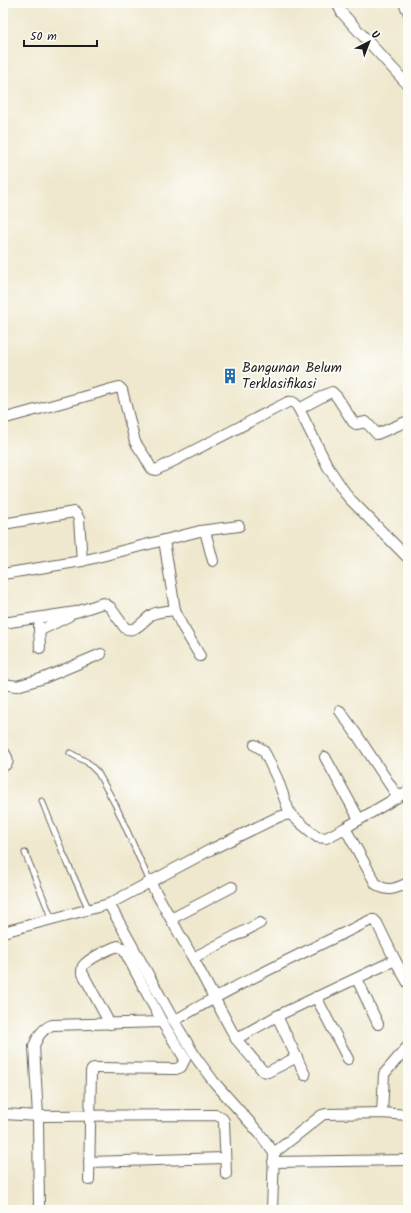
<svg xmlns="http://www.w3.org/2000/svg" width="411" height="1213" viewBox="0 0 411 1213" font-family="Kalam,sans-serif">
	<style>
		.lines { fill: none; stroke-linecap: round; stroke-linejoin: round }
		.service-casing { stroke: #66635a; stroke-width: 7 }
		.minor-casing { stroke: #66635a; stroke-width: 12 }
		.service { stroke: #fff; stroke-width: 5 }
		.minor { stroke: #fff; stroke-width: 10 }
		.labels { text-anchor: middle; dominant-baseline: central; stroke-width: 3.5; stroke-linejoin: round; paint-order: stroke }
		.poi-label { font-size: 14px; fill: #1c1c1c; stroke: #fdfcf7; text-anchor: start }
	</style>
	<rect width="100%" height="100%" fill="#fdfcf7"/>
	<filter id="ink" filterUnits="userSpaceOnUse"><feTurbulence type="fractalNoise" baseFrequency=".025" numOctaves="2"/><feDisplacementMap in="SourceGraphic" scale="8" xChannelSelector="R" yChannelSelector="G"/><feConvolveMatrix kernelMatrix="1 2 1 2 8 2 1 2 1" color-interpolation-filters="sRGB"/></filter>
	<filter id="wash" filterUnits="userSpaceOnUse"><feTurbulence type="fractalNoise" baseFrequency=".012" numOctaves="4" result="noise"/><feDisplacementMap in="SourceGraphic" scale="16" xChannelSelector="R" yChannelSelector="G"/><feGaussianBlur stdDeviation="0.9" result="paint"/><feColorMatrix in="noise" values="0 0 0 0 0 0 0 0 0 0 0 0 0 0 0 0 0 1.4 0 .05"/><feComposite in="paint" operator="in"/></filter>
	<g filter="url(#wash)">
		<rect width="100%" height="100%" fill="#efe8ce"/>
	</g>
	<g filter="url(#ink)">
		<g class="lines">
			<defs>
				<g id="service">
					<path d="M 401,3 L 408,17"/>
					<path d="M 70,753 L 87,762 L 98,773 L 116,806 L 150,882"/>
					<path d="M 42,801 L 63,853 L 89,910"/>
					<path d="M 25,853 L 52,919"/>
				</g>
				<g id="minor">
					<path d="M 337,3 L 342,13 L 408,85"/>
					<path d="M 299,409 L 327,394 L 332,392 L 337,397 L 353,422 L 356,424 L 366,422 L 377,434 L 408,421"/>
					<path d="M 6,418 L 119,387 L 122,390 L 135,442 L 145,457 L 150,466 L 152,469 L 156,470 L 288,402 C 294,401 296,404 299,409 L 328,467 L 348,497 L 408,558"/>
					<path d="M 3,524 L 74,512 L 76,514 L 79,519 L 82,561 L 3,574"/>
					<path d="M 205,531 L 213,561"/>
					<path d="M 164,540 L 175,610 L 181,624 L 200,656"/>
					<path d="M 82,561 L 200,531 L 239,526"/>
					<path d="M 3,623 L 76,612 L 103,603 L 110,607 L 125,628 C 136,634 144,619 153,614 C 159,611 169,611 175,610"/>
					<path d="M 39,626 L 40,648"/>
					<path d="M 39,631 L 69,616"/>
					<path d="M 3,684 L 17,686 L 44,678 L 101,654"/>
					<path d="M 340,711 L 357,735 L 398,797"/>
					<path d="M 255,745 L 263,750 L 266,755 L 277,778 L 290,814"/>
					<path d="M 3,751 C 7,756 11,763 3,766"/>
					<path d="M 325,757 L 359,819"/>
					<path d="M 345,828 L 376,884 C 388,893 396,888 408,883"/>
					<path d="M 150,882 L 193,958 L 236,1039 L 263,1071 L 268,1072 L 297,1057"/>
					<path d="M 171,919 L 232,887"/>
					<path d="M 3,932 L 109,904"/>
					<path d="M 193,958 L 260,923"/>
					<path d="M 357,979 L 378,1024"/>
					<path d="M 316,997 L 348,1059"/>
					<path d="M 277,1016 L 305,1075"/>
					<path d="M 174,1021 C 237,984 304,952 371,920 L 374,920 L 377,923 L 395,960 L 408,983"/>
					<path d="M 236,1039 L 277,1016 L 395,960"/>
					<path d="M 382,1113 L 384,1074 L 408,1046"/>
					<path d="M 3,1114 L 38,1116 L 216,1115 L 221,1117 L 224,1121 L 226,1174"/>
					<path d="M 274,1153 L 260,1134 L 214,1082 L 197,1059 L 174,1021 L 109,904 L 210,850 L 278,817 L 290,814 L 317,837 L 326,838 L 345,828 L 408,791"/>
					<path d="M 89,1162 L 224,1158"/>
					<path d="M 273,1162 L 408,1160"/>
					<path d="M 89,1180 L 91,1071 L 94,1068 L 97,1068 L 176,1069 L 181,1067 L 185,1059 L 162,1022 L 124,950 L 118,946 C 111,948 88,959 83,966 C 82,968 82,969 82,972 L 110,1024"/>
					<path d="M 39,1210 L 38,1116 L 34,1046 C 38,1036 42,1029 52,1025 L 162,1022"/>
					<path d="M 272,1210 L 274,1153 L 322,1115 L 326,1114 L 382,1113 L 408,1115"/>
				</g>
			</defs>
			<use href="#service" class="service-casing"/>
			<use href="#minor" class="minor-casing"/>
			<use href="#service" class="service"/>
			<use href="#minor" class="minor"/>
		</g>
	</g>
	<defs>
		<symbol id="building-bare" viewBox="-9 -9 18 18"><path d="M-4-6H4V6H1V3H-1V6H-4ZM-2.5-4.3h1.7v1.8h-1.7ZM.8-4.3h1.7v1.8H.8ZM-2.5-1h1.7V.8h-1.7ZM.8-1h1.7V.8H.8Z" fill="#1f6fb2" stroke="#fdfcf7" stroke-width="2.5" paint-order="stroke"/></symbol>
	</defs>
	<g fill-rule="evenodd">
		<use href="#building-bare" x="219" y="365" width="22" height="22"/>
	</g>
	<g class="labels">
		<g class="poi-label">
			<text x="242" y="368">Bangunan Belum<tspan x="242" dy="16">Terklasifikasi</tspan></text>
		</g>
	</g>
	<rect width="411" height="1213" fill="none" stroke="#fdfcf7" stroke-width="16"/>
	<g transform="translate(369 42) rotate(42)" stroke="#fdfcf7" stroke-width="3" paint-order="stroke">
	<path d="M0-3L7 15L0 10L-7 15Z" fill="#1c1c1c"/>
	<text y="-6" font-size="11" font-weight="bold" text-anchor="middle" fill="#1c1c1c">U</text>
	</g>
	<path d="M24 40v6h73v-6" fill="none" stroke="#1c1c1c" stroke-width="2"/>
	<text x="30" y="40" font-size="12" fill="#1c1c1c" stroke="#fdfcf7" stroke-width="3" paint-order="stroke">50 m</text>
</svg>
